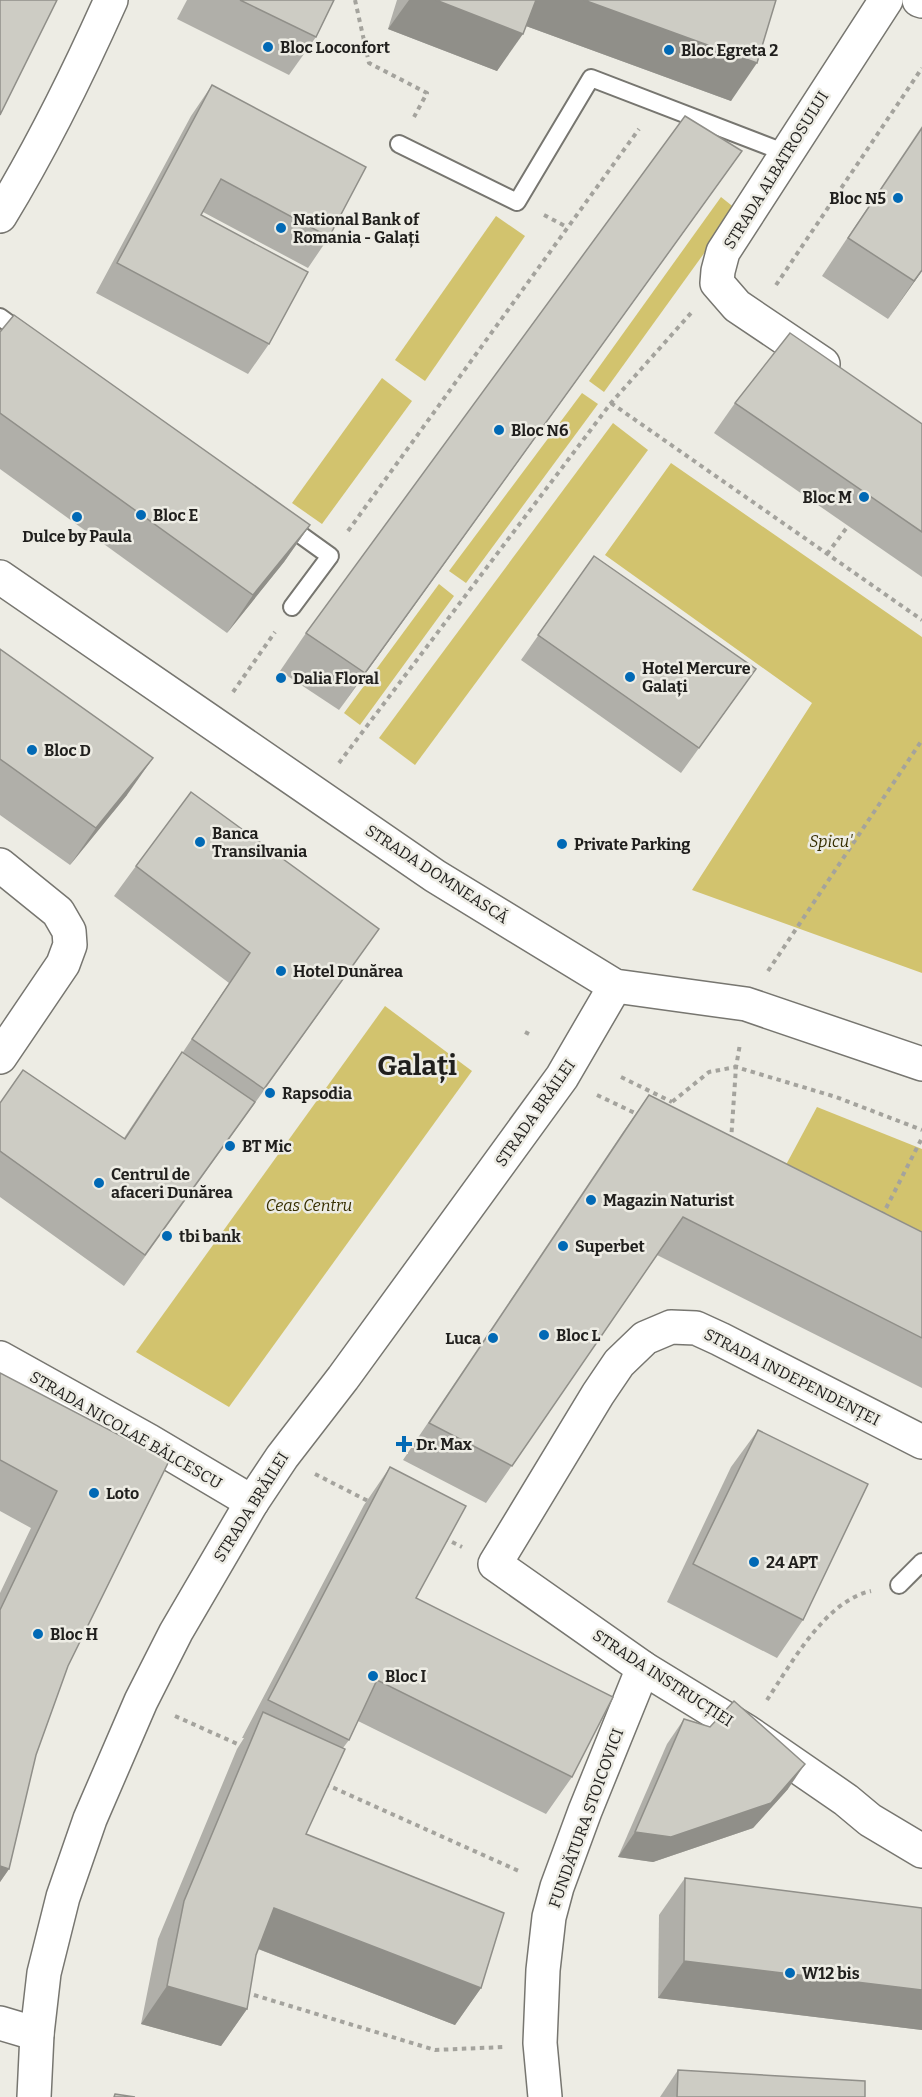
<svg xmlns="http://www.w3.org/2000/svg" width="922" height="2097" viewBox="0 0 922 2097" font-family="Bitter,serif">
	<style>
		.green { fill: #d2c36e }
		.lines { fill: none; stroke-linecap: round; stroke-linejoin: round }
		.service-casing { stroke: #777670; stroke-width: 20 }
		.minor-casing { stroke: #777670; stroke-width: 36 }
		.secondary-casing { stroke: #777670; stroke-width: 36 }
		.primary-casing { stroke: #777670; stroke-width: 36 }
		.path { stroke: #a4a39d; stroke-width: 4; stroke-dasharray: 4.5 4.5; stroke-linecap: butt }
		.service { stroke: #fff; stroke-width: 16 }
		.minor { stroke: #fff; stroke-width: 33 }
		.secondary { stroke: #fff; stroke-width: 33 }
		.primary { stroke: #fff; stroke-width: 33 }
		.wall { fill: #b0afa9 }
		.shaded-wall { fill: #908f89 }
		.building { fill: #cdccc4; stroke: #908f89; stroke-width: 1.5 }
		.poi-dot { fill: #0169b5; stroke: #edece4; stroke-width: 2 }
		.labels { text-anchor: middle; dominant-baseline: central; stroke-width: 5; stroke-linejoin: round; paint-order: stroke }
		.poi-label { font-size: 16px; font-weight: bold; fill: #201f1d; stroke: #edece4; text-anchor: start }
		.street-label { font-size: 16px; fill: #201f1d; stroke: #edece4 }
		.park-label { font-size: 16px; font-style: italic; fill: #362e00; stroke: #edece4 }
		.town-label { font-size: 28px; font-weight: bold; fill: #201f1d; stroke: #edece4 }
	</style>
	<rect width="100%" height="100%" fill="#edece4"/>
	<g class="green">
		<path d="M 721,197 L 736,209 L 604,392 L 589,381 Z"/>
		<path d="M 496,216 L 525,236 L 425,381 L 395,360 Z"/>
		<path d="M 382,378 L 412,401 L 322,524 L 292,503 Z"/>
		<path d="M 582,393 L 598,404 L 466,583 L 449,571 Z"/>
		<path d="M 613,423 L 648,450 L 415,765 L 379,738 Z"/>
		<path d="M 671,463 L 922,637 L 922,973 L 692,890 L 812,703 L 605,555 Z"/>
		<path d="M 439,584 L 454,596 L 360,725 L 344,713 Z"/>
		<path d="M 385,1006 L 472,1071 L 229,1407 L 136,1352 Z"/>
		<path d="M 817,1107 L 922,1149 L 922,1250 L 780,1176 Z"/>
	</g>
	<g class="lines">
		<defs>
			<g id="service">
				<path d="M 399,144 L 517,202 L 591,78 L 786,153"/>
				<path d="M 0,317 L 26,336"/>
				<path d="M 284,523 L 330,556 L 292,607"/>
				<path d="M 899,1585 L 922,1562"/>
			</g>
			<g id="minor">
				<path d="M 919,0 L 922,1"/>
				<path d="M 0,216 C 42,147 78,74 111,0"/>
				<path d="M 823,364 L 737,306 L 717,283 L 718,271 L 723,252 L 886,0"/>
				<path d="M 0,865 L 58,912 L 69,931 L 70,945 L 63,964 L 0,1057"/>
				<path d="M 922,1442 L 720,1339 L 696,1328 L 671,1327 L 645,1338 L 619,1363 L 598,1394 L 495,1564 L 643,1668 L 746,1731 L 846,1800 L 870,1820 L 922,1851"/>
				<path d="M 0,2023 L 37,2034"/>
				<path d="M 545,2097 L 540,2043 L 543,1970 L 549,1917 L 557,1887 L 585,1811 L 643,1668"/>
			</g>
			<g id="secondary">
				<path d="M 0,577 L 435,876 L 615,986 L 746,1004 L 922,1064"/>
				<path d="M 0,1358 L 149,1441 L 252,1502"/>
			</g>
			<path id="primary" d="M 34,2097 L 37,2034 L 44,1973 L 63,1897 L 90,1819 L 141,1701 L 176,1632 L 252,1502 L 282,1457 L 343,1378 L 562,1077 L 615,986"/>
		</defs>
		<use href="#service" class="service-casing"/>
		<use href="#minor" class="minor-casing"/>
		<use href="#secondary" class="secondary-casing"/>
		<use href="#primary" class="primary-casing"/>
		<g class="path">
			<path d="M 355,0 L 369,63 L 427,93 L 414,117"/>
			<path d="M 544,215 L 567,227"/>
			<path d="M 776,285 L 922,68"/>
			<path d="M 611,403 L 922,620"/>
			<path d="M 348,531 L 639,129"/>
			<path d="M 827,554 L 848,526"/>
			<path d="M 233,692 L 275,632"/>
			<path d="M 339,763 L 611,403 L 691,313"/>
			<path d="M 768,971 L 922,740"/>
			<path d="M 525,1032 L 529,1034"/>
			<path d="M 621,1077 L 672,1102"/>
			<path d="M 597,1095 L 639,1115"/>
			<path d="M 667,1109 L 672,1102 L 709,1072 L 736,1067 L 836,1097 L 922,1130"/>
			<path d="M 731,1141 L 736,1067 L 740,1044"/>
			<path d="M 882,1216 L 922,1138"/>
			<path d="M 315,1474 L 370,1502"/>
			<path d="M 444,1538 L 462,1547"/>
			<path d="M 767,1700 C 791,1664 825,1601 871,1591"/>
			<path d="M 175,1716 L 242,1746"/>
			<path d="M 325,1784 L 521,1872"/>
			<path d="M 254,1995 L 435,2050 L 503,2047"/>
		</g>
		<use href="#service" class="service"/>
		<use href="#minor" class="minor"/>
		<use href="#secondary" class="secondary"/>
		<use href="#primary" class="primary"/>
	</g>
	<g class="wall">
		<path d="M 187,0 L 334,0 L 316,37 L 289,75 L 177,19 Z"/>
		<path d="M 397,0 L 776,0 L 731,101 L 526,26 L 497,71 L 388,29 Z"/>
		<path d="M 212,85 L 329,237 L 308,268 L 203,212 L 201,215 L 269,344 L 248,374 L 96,293 L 191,116 Z"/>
		<path d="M 922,126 L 922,271 L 888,319 L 822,276 Z"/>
		<path d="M 742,151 L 339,710 L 280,671 L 306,633 Z"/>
		<path d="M 0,332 L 310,525 L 284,562 L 227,633 L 0,469 Z"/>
		<path d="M 735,403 L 922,424 L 922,577 L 714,433 Z"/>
		<path d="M 594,556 L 756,669 L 681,773 L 521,660 Z"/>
		<path d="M 0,649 L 127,795 L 70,865 L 0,815 Z"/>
		<path d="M 136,866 L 358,959 L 124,1286 L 0,1197 L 0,1103 L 124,1138 L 161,1082 L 183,1052 L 229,983 L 114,896 Z"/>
		<path d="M 649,1095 L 922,1232 L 922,1388 L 657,1255 L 486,1503 L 403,1460 L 623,1132 Z"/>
		<path d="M 0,1373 L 169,1461 L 68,1666 L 36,1755 L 9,1869 L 0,1882 L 0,1593 L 31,1528 L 0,1511 Z"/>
		<path d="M 758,1430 L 803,1620 L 777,1658 L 667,1602 L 731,1467 Z"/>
		<path d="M 390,1467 L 416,1598 L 572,1777 L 546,1814 L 358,1721 L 349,1740 L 343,1748 L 306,1834 L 481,1988 L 455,2025 L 258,1949 L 256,1955 L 247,2009 L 221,2046 L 141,2024 L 158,1939 L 237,1749 L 244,1738 L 242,1738 L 364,1505 Z"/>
		<path d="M 684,1719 L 788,1789 L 753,1828 L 653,1862 L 618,1857 L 667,1744 Z"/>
		<path d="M 685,1878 L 922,1908 L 922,2030 L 658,1998 L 659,1915 Z"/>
		<path d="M 678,2070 L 865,2097 L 660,2097 Z"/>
	</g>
	<g class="shaded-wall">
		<path d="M 409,0 L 436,0 L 523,34 L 497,71 L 388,29 Z"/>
		<path d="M 531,0 L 584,0 L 757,63 L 731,101 L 515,22 Z"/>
		<path d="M 742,151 L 715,188 L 339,710 L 365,673 Z"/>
		<path d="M 922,270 L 922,271 L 888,319 L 914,281 Z"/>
		<path d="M 310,525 L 284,562 L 227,633 L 253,595 Z"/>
		<path d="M 153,758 L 127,795 L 70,865 L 96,828 Z"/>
		<path d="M 805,1764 L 788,1789 L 753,1828 L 653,1862 L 618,1857 L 635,1832 Z"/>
		<path d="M 0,1866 L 9,1869 L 0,1882 Z"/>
		<path d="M 274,1908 L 481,1988 L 455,2025 L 248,1945 Z"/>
		<path d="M 684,1961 L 922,1990 L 922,2030 L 658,1998 Z"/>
		<path d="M 167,1986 L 247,2009 L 221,2046 L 141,2024 Z"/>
	</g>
	<g class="building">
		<path d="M 0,0 L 57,0 L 0,115 Z"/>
		<path d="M 240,0 L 334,0 L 316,37 Z"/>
		<path d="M 436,0 L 536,0 L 523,34 Z"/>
		<path d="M 584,0 L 776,0 L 757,63 Z"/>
		<path d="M 212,85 L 366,167 L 329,237 L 221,179 L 201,215 L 308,272 L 269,344 L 117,263 Z"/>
		<path d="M 685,116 L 742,151 L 365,673 L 306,633 Z"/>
		<path d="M 922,128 L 922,270 L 914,281 L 848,238 Z"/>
		<path d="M 14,315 L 310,525 L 253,595 L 0,413 L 0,332 Z"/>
		<path d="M 790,333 L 922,424 L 922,532 L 735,403 Z"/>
		<path d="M 594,556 L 756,669 L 699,748 L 538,635 Z"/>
		<path d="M 0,649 L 153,758 L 96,828 L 0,759 Z"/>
		<path d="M 191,792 L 379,929 L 264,1089 L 192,1039 L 250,953 L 136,866 Z"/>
		<path d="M 182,1052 L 255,1102 L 145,1255 L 0,1151 L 0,1103 L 23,1070 L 125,1139 Z"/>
		<path d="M 649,1095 L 922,1232 L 922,1338 L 683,1217 L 512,1466 L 429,1423 Z"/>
		<path d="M 0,1373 L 169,1461 L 68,1666 L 36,1755 L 9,1869 L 0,1866 L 0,1610 L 57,1491 L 0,1460 Z"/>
		<path d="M 758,1430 L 868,1484 L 803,1620 L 693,1564 Z"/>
		<path d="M 390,1467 L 466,1506 L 416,1598 L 613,1697 L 572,1777 L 377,1680 L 349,1740 L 268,1700 Z"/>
		<path d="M 734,1701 L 805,1764 L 771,1803 L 671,1837 L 635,1832 L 684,1719 L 710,1727 Z"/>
		<path d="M 263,1712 L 345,1749 L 306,1834 L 504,1913 L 481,1988 L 274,1908 L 256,1955 L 247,2009 L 167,1986 L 184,1901 Z"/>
		<path d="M 685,1878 L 922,1908 L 922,1990 L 684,1961 Z"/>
		<path d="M 678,2070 L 865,2081 L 865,2097 L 677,2097 Z"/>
		<path d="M 115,2094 L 135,2097 L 114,2097 Z"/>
	</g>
	<g class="poi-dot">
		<circle cx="268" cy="47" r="6"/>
		<circle cx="669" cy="50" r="6"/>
		<circle cx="898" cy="198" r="6"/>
		<circle cx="281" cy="228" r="6"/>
		<circle cx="499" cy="430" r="6"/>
		<circle cx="864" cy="497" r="6"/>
		<circle cx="141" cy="515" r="6"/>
		<circle cx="77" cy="517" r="6"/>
		<circle cx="630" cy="677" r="6"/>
		<circle cx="281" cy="678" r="6"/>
		<circle cx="32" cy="750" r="6"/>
		<circle cx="200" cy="842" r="6"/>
		<circle cx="562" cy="844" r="6"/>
		<circle cx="281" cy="971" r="6"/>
		<circle cx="270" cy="1093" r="6"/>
		<circle cx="230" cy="1146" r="6"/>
		<circle cx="99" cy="1183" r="6"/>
		<circle cx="591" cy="1200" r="6"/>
		<circle cx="167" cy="1236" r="6"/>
		<circle cx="563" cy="1246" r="6"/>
		<circle cx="544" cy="1335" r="6"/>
		<circle cx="493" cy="1338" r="6"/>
		<path d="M401 1435h6v6h6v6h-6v6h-6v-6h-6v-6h6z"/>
		<circle cx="94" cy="1493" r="6"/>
		<circle cx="754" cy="1562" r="6"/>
		<circle cx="38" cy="1634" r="6"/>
		<circle cx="373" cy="1676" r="6"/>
		<circle cx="790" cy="1973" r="6"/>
	</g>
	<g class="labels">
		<g class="poi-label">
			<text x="280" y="47">Bloc Loconfort</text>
			<text x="681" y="50">Bloc Egreta 2</text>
			<text x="886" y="198" text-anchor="end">Bloc N5</text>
			<text x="293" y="219">National Bank of<tspan x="293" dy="18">Romania - Galați</tspan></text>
			<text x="511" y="430">Bloc N6</text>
			<text x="852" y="497" text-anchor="end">Bloc M</text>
			<text x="153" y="515">Bloc E</text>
			<text x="77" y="536" text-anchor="middle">Dulce by Paula</text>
			<text x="642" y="668">Hotel Mercure<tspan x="642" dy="18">Galați</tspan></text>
			<text x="293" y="678">Dalia Floral</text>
			<text x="44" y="750">Bloc D</text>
			<text x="212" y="833">Banca<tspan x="212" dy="18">Transilvania</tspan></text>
			<text x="574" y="844">Private Parking</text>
			<text x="293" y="971">Hotel Dunărea</text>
			<text x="282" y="1093">Rapsodia</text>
			<text x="242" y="1146">BT Mic</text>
			<text x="111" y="1174">Centrul de<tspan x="111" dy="18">afaceri Dunărea</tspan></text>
			<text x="603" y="1200">Magazin Naturist</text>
			<text x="179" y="1236">tbi bank</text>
			<text x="575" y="1246">Superbet</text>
			<text x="556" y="1335">Bloc L</text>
			<text x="481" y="1338" text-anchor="end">Luca</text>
			<text x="416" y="1444">Dr. Max</text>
			<text x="106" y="1493">Loto</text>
			<text x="766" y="1562">24 APT</text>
			<text x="50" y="1634">Bloc H</text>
			<text x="385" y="1676">Bloc I</text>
			<text x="802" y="1973">W12 bis</text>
		</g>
		<g class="street-label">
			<text transform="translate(776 170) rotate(-58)">STRADA ALBATROSULUI</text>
			<text transform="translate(437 874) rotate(33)">STRADA DOMNEASCĂ</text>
			<text transform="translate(535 1113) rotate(-55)">STRADA BRĂILEI</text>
			<text transform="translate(792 1377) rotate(27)">STRADA INDEPENDENȚEI</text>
			<text transform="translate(126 1430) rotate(30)">STRADA NICOLAE BĂLCESCU</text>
			<text transform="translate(251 1507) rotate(-58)">STRADA BRĂILEI</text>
			<text transform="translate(663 1678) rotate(33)">STRADA INSTRUCȚIEI</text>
			<text transform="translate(586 1818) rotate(-70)">FUNDĂTURA STOICOVICI</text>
		</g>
		<g class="park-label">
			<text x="831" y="841">Spicu'</text>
			<text x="309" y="1205">Ceas Centru</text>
		</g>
		<g class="town-label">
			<text x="417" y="1065">Galați</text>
		</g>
	</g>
</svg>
